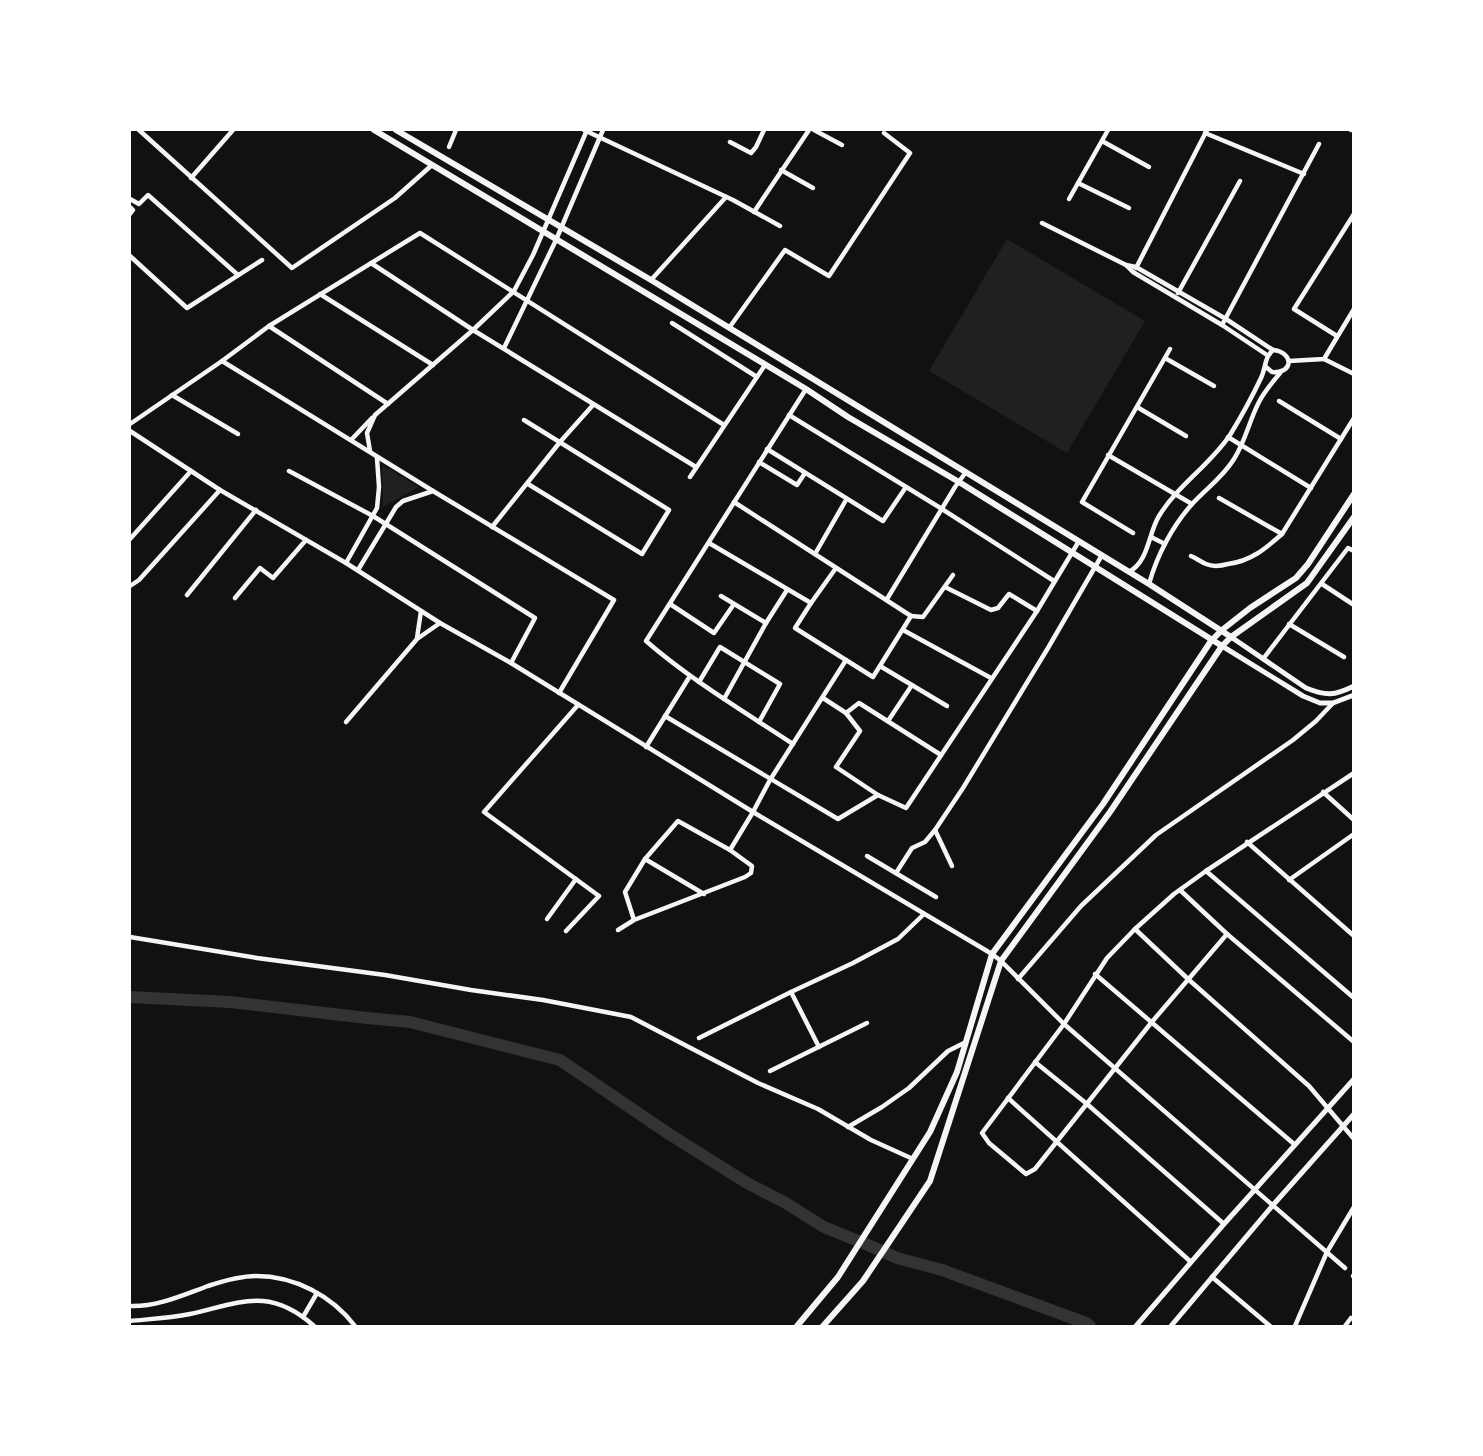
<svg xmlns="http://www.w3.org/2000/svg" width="1483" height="1456" viewBox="0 0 1483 1456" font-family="Cabin,sans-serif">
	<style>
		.green { fill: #202020 }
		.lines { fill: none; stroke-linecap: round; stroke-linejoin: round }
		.river { stroke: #333; stroke-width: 12 }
		.minor { stroke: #f5f5f5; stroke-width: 4.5 }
		.tertiary { stroke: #f5f5f5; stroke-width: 5 }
		.secondary { stroke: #f5f5f5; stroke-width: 6 }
	</style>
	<rect width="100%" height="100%" fill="#111"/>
	<g class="green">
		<path d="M 1007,239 L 1145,321 L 1067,453 L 929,371 Z"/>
		<path d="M 382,465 L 419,487 L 383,507 Z"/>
	</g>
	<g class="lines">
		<path class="river" d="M 130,997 L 230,1002 L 367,1018 L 410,1022 L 560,1060 L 669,1134 L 747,1183 L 784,1202 L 824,1227 L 868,1245 L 897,1258 L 942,1270 L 1086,1323 L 1090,1326"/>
		<g class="minor">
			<path d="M 139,130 L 292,268 L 395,198 L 432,165"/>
			<path d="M 584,130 L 733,200 L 780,226"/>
			<path d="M 814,130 L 842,145"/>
			<path d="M 1351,130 L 1354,130"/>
			<path d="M 1205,133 L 1304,174"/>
			<path d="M 1102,141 L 1149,167"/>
			<path d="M 730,142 L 751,153 L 756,147 L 764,130"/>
			<path d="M 449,147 L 456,130"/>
			<path d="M 781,170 L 813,188"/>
			<path d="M 191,178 L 233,130"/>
			<path d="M 1078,183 L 1129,208"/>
			<path d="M 130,199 L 139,204 L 148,195 L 238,275"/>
			<path d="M 1069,199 L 1108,130"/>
			<path d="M 130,207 L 133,210 L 130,214"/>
			<path d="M 754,212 L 809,130"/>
			<path d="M 1042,223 L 1126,265 L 1136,267 L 1226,319 L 1273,350"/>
			<path d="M 130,256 L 187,308 L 262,260"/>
			<path d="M 371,263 L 473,330 L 696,467"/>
			<path d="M 1126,265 L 1133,272 L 1222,325 L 1267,355"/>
			<path d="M 1136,268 L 1207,130"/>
			<path d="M 651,280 L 726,197"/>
			<path d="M 1178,293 L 1240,181"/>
			<path d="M 320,294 L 433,365"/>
			<path d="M 672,323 L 757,377"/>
			<path d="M 1222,325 L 1319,144"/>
			<path d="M 269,326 L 388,404"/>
			<path d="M 729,328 L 785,250 L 829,276 L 910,153 L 884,133"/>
			<path d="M 1337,336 L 1294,309 L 1354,214"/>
			<path d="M 504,348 L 556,240 L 603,130"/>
			<path d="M 1165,358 L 1214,386"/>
			<path d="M 1324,359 L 1354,374"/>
			<path d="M 222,361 L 433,491 L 614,600 L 559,693"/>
			<path d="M 1289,361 L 1324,359 L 1354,309"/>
			<path d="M 172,395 L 238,434"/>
			<path d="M 1279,401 L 1341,439"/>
			<path d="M 1137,407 L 1186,436"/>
			<path d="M 789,415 L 942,509 L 1054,581"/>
			<path d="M 524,420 L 669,510 L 642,554 L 528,484"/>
			<path d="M 130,424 L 222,361 L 269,326 L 420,233 L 724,425"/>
			<path d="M 130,431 L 220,490 L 346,563 L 440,623 L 511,663 L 753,812 L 992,954 L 1001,961 L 1064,1024 L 1345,1268"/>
			<path d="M 1228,437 L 1311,488"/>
			<path d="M 351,440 L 372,418"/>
			<path d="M 767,449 L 883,521 L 906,487"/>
			<path d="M 370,451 L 367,433 L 375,415 L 473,330 L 514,291 L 533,255 L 587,130"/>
			<path d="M 1108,455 L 1192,504"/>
			<path d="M 759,462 L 797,485 L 805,473"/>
			<path d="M 289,471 L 373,516 L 535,618 L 511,663"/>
			<path d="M 690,477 L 765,365"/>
			<path d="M 1219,498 L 1282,534"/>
			<path d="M 734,502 L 911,616"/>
			<path d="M 492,527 L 560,442 L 593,405"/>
			<path d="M 1133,533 L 1082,502 L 1170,349"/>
			<path d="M 1151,537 L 1165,544"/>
			<path d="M 130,539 L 191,471"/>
			<path d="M 709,543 L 811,603"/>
			<path d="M 815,554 L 846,500"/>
			<path d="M 1191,556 C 1196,558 1201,562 1206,564 C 1213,567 1221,566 1228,564 C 1251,561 1265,549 1282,534 L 1354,418"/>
			<path d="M 346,563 L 377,508 L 379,487 L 377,458"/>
			<path d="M 836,568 L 811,603 L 795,628 L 873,677 L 911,616"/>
			<path d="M 358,570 L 396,507 L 403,501 L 433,491"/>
			<path d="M 1129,572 C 1149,561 1148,534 1159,516 C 1178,485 1210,465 1230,435 C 1241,417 1252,397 1261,378 C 1266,368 1264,358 1273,350 C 1294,352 1294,374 1272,372 L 1266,367"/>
			<path d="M 1149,584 C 1157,555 1173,525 1193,503 C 1207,488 1223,477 1234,459 C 1245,442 1249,422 1258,404 C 1263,393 1272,383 1280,373"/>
			<path d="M 1322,584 L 1354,605"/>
			<path d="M 130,586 L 139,580 L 220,490"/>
			<path d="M 945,587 L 991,610 L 998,608 L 1009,594 L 1037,611"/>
			<path d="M 187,595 L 256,510"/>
			<path d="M 721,596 L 766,623"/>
			<path d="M 235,598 L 260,568 L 273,578 L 306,540"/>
			<path d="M 887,599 L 955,487 L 966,472"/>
			<path d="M 670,604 L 714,633 L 734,604"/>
			<path d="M 911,616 L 923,617 L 953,575"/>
			<path d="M 1289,624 L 1344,657"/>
			<path d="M 903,630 L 991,678"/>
			<path d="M 417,638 L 421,611"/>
			<path d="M 1263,659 L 1348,548 L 1354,551"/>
			<path d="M 880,666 L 947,706"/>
			<path d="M 699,682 L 720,647 L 780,684 L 759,722"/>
			<path d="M 823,698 L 846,713 L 859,703 L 941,755"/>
			<path d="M 724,699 L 766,623 L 787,590"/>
			<path d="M 846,713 L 860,731 L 836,767 L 878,795 L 906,808 L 1037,611 L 1079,541"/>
			<path d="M 665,716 L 838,819 L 878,795"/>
			<path d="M 888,721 L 912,685"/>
			<path d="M 346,722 L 417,639 L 440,623"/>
			<path d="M 793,744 C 743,711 691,680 646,641 L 806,389"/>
			<path d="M 646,747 L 690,676"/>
			<path d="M 1323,792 L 1354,820"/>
			<path d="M 935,830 L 952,866"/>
			<path d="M 1247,842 L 1354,936"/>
			<path d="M 730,850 L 753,812 L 770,780 L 846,660"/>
			<path d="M 867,856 L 936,897"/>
			<path d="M 645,859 L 704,894"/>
			<path d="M 1206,871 L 1354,998"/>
			<path d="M 896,873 L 912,848 L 925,842 L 935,830 L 963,788 L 1048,648 L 1102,555"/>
			<path d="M 1289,880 L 1354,834"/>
			<path d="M 1180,890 L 1227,934 L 1354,1042"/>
			<path d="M 547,919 L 576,879"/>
			<path d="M 1135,929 L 1188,979 L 1309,1086 L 1354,1139"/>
			<path d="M 618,930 L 634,920 L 745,877 L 751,873 L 752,866 L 730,850 L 678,821 L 645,859 L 625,892 L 634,920"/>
			<path d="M 566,931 L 599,896 L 484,812 L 578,705"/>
			<path d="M 1227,934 L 1151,1023 L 1035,1169 L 1026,1174 L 989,1143 L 982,1133 L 1064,1024 L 1107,958 L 1135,929 L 1174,894 L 1206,871 L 1354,773"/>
			<path d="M 130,937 L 257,958 L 385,975 L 471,990 L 543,1000 L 631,1017 L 758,1083 L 818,1109 L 871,1140 L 913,1159"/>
			<path d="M 1095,974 L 1294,1144"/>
			<path d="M 1018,979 L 1081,906 L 1156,835 L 1293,740 L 1316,721 L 1333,703"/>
			<path d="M 791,992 L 819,1047"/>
			<path d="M 699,1038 L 791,992 L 853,963 L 898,939 L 924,914"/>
			<path d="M 1035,1062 L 1087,1104 L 1224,1224"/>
			<path d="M 770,1071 L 867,1023"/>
			<path d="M 1008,1098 L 1191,1262"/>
			<path d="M 848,1127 L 882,1107 L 909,1088 L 948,1051 L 966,1042"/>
			<path d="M 1353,1276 L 1354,1276"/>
			<path d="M 1212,1277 L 1270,1326"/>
			<path d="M 130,1306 C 157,1307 183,1295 208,1286 C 223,1281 241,1276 256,1276 C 295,1276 332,1296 355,1326"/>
			<path d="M 303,1317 L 317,1293"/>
			<path d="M 130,1321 C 150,1319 170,1318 190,1314 C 240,1303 269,1286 314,1326"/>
			<path d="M 1295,1326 L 1327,1252 L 1354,1207"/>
			<path d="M 1345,1326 L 1351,1318"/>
		</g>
		<g class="tertiary">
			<path d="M 1231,637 L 1306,688 C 1326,696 1334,696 1354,686"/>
			<path d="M 1222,646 L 1303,696 L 1320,703 L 1333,703 L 1354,695"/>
			<path d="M 1136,1326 L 1224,1224 L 1354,1079"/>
			<path d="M 1171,1326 L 1273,1205 L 1354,1114"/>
		</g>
		<g class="secondary">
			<path d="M 374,130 L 806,389 L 848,417 L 959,482 L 1222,646"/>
			<path d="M 396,130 L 651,280 L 1149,584 L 1231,637"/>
			<path d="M 797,1326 L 838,1277 L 930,1132 L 957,1072 L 992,954 L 1103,804 L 1211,641 L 1222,630 L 1250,608 L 1296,578 L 1308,564 L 1354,494"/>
			<path d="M 823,1326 L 863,1281 L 930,1181 L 1001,961 L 1110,812 L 1222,646 L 1231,637 L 1307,583 L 1354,517"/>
		</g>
	</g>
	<rect width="1483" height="1456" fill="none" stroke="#ffffff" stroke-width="262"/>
</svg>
